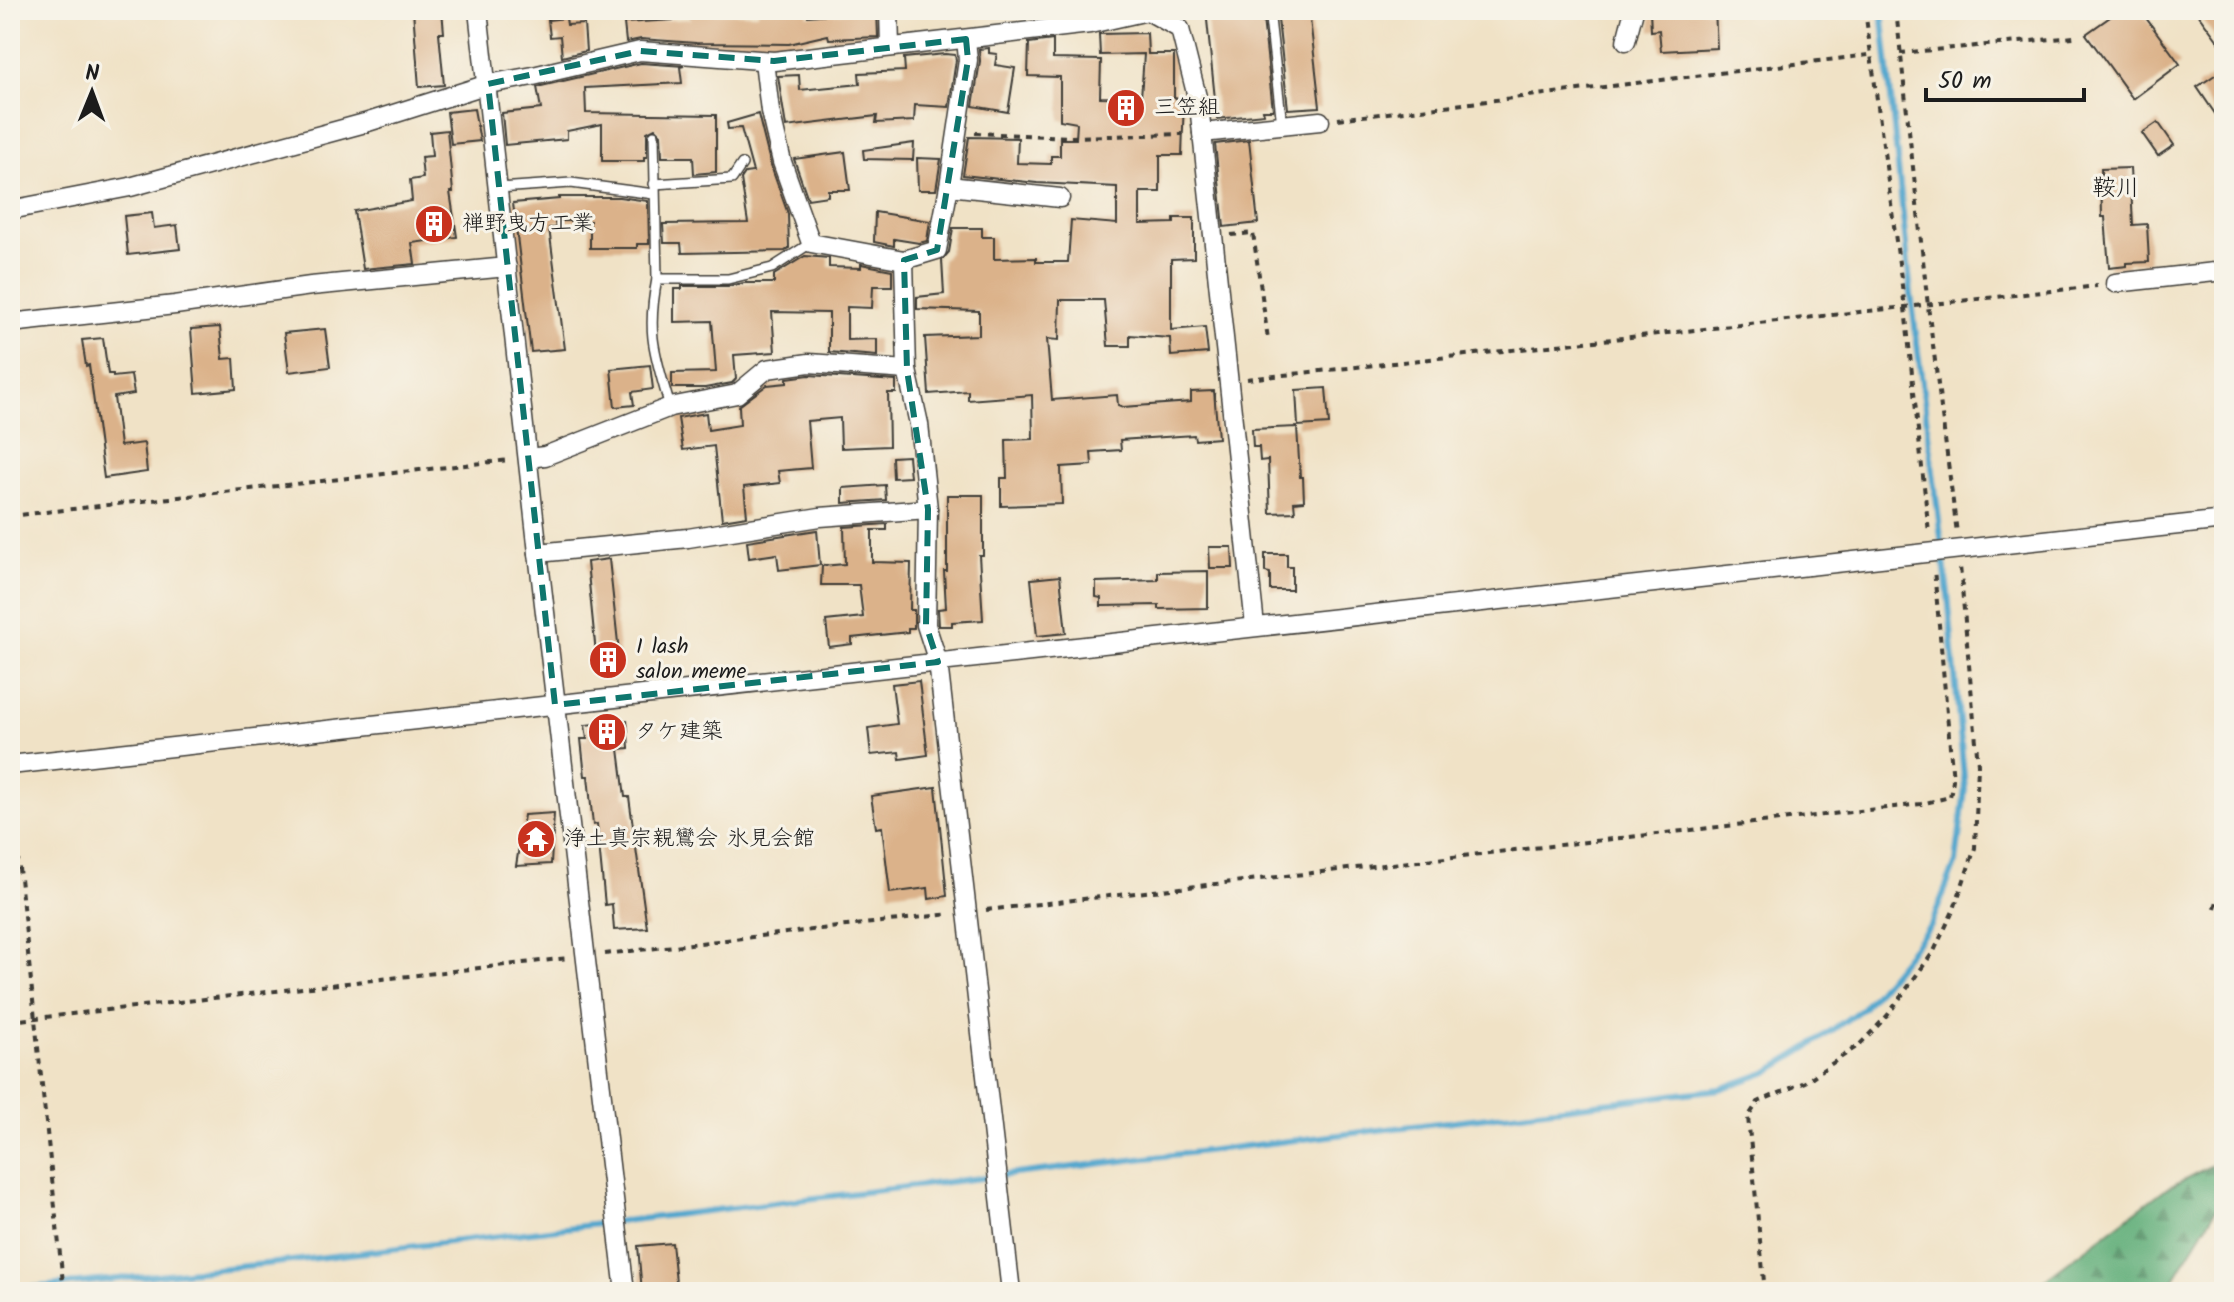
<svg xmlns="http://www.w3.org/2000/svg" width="2234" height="1302" viewBox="0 0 2234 1302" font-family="Kalam,'Klee One',sans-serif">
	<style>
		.forest { fill: url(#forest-firs); stroke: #3e654a; stroke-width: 2 }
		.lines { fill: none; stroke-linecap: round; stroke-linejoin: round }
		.stream { stroke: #51a6cd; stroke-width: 6 }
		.building { fill: #dbb28a }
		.service-casing { stroke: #3c3a36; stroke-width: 12 }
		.minor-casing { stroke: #3c3a36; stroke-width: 21 }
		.path { stroke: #3c3a36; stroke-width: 4; stroke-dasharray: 6 6; stroke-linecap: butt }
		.service { stroke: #fff; stroke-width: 9 }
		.minor { stroke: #fff; stroke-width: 18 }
		.marked { fill: none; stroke: #0f766e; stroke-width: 6; stroke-dasharray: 16 10; stroke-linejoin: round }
		.labels { text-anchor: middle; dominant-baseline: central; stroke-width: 6; stroke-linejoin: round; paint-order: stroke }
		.poi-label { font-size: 22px; fill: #1c1c1c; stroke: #f7f3e8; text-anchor: start }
		.neighbourhood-label { font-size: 24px; fill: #1c1c1c; stroke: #f7f3e8 }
	</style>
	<defs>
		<pattern id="forest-firs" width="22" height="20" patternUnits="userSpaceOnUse" patternTransform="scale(2)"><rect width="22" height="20" fill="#60ae79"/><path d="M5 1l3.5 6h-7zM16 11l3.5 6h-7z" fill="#4e8d62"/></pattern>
	</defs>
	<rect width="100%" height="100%" fill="#f7f3e8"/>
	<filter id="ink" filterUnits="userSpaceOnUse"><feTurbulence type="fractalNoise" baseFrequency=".0125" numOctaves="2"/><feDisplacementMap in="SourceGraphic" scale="16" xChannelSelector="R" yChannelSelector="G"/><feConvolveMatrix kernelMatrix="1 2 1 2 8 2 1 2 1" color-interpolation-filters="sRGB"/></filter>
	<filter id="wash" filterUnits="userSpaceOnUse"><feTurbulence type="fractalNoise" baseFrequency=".006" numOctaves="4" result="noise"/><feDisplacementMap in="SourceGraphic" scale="32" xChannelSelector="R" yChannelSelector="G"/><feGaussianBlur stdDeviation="1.8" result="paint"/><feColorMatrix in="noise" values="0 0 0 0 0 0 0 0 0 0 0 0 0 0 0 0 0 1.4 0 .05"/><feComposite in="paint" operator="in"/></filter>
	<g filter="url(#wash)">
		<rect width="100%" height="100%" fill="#f0e2c6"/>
		<path class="forest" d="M 2224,1159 L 2224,1196 L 2166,1292 L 2028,1292 L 2165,1189 Z"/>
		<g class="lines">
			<path class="stream" d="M 10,1290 L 275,1263 L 1720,1089 L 1768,1072 L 1807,1048 L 1863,1008 L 1931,925 L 1956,862 L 1965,789 L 1948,594 L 1911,294 L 1882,10"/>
		</g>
		<g id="blocks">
			<g class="building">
				<path d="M 413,10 L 442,10 L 444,33 L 439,33 L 444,85 L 419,87 Z"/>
				<path d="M 758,10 L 807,10 L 808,16 L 877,10 L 878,37 L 829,39 L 828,35 L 789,44 L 696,43 L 641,39 L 626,42 L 624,23 L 690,19 L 690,13 L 758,14 Z"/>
				<path d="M 1206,10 L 1262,10 L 1273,110 L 1263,110 L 1264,114 L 1217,119 Z"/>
				<path d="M 1277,10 L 1309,10 L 1320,107 L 1288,109 Z"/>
				<path d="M 1650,10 L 1715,10 L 1717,48 L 1661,51 L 1659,30 L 1651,31 Z"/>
				<path d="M 2120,10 L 2140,10 L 2180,64 L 2133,99 L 2086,34 Z"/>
				<path d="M 2195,10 L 2224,10 L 2224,49 Z"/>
				<path d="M 566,18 L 567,25 L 584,24 L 586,51 L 562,57 L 560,36 L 550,37 L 548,20 Z"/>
				<path d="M 1147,33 L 1148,54 L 1174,54 L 1174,98 L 1184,99 L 1182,155 L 1160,155 L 1160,192 L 1140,192 L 1140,224 L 1174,223 L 1174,218 L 1194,218 L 1194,258 L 1171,259 L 1171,330 L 1205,327 L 1208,353 L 1171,356 L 1170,338 L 1130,335 L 1130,346 L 1108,346 L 1104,300 L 1060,300 L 1059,340 L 1047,339 L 1052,400 L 1117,395 L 1118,405 L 1123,407 L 1191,402 L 1191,392 L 1214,391 L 1218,438 L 1195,440 L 1194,435 L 1120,440 L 1121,450 L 1091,452 L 1092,465 L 1061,467 L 1062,504 L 1001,506 L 1001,478 L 1007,478 L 1006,440 L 1033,439 L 1032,395 L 968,400 L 968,391 L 929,394 L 925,337 L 979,335 L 979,311 L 917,309 L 917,297 L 944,294 L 942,260 L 949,252 L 953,228 L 982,228 L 982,237 L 994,237 L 994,259 L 1036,258 L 1036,262 L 1068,262 L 1071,220 L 1117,224 L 1117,187 L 1037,183 L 963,175 L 969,137 L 1018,138 L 1017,163 L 1051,164 L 1051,156 L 1060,156 L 1060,139 L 1076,139 L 1077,123 L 1060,120 L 1060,77 L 1028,76 L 1029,43 L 1053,40 L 1053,59 L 1101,60 L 1100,97 L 1141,98 L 1144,54 L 1100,55 L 1099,34 Z"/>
				<path d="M 989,48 L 989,53 L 997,54 L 995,65 L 1015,68 L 1008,112 L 973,106 L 980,61 L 979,49 Z"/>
				<path d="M 945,54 L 955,55 L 956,60 L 949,107 L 915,105 L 914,121 L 876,123 L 877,116 L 786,127 L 778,76 L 799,75 L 800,90 L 860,84 L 859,73 L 905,71 L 904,58 Z"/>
				<path d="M 641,63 L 684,66 L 680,67 L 682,83 L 585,88 L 586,113 L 716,115 L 716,172 L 694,174 L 693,157 L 662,157 L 661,134 L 655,128 L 647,132 L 647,157 L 644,157 L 644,161 L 602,161 L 602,124 L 567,131 L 567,139 L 505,145 L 502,113 L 541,109 L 537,87 Z"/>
				<path d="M 2224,69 L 2224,127 L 2197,87 Z"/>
				<path d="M 474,109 L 480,141 L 451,144 L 447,112 Z"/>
				<path d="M 758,114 L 771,166 L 788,214 L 789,248 L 785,251 L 682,253 L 681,243 L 664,243 L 663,224 L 748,223 L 741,179 L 745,173 L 753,172 L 741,128 L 728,129 L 727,123 Z"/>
				<path d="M 2158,122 L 2174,145 L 2158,156 L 2142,133 Z"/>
				<path d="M 447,130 L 453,192 L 450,192 L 457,237 L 412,243 L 415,264 L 363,269 L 354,211 L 412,201 L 410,180 L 423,178 L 421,157 L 432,156 L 430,132 Z"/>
				<path d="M 1249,140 L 1258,223 L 1224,227 L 1215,144 Z"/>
				<path d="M 914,143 L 913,160 L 864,159 L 863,150 Z"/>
				<path d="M 845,152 L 850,190 L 828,190 L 828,196 L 808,199 L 794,159 Z"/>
				<path d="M 917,158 L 941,159 L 936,190 L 918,190 Z"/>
				<path d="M 2130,168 L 2133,225 L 2147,224 L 2149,262 L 2127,263 L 2127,266 L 2109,268 L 2105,217 L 2102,217 L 2101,169 Z"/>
				<path d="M 559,197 L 619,197 L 648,201 L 649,244 L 637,244 L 637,248 L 590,248 L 590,221 L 555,221 L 556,228 L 549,228 L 565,349 L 531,352 L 513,203 L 559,199 Z"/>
				<path d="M 875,212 L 930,221 L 927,241 L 919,243 L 894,239 L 894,246 L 874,242 Z"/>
				<path d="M 152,213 L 154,228 L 177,225 L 180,249 L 128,255 L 124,216 Z"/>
				<path d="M 805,256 L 829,258 L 829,267 L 861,268 L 861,264 L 892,270 L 892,286 L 873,286 L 872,308 L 847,307 L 847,340 L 877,339 L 877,356 L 829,352 L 829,313 L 772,312 L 775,352 L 734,355 L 736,379 L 732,383 L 705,388 L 672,388 L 672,373 L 716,372 L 712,321 L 674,322 L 674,289 L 682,289 L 682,286 L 728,286 L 744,283 L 774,283 L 774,275 Z"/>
				<path d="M 220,327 L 223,359 L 234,358 L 236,389 L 196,393 L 191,329 Z"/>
				<path d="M 325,329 L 330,367 L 289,372 L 284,333 Z"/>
				<path d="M 103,338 L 108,374 L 113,374 L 113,377 L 131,375 L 134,394 L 114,397 L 120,446 L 144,443 L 147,472 L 104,478 L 89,365 L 86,366 L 82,340 Z"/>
				<path d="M 650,365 L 653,389 L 632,392 L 634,405 L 615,407 L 611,369 Z"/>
				<path d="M 809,375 L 896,381 L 896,393 L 888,393 L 889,446 L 841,448 L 840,418 L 807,421 L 811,468 L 778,471 L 780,483 L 744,487 L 747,516 L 722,520 L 714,446 L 683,450 L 678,418 L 706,413 L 708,430 L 740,425 L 739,406 L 767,385 L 787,383 L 787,378 Z"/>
				<path d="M 1326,388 L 1329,424 L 1298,426 L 1296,390 Z"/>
				<path d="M 1297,427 L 1300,477 L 1303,477 L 1304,501 L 1294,502 L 1295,512 L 1270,513 L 1268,460 L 1260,461 L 1259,447 L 1253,447 L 1252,429 Z"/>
				<path d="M 908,456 L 910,477 L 893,478 L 892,457 Z"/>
				<path d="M 885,485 L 886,500 L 843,503 L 843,488 Z"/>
				<path d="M 947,495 L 983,495 L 983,555 L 979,555 L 983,620 L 952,622 L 952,626 L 939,626 L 938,609 L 946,608 L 944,571 L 947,571 Z"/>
				<path d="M 887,524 L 887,530 L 872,530 L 872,562 L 911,563 L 910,610 L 914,610 L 914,628 L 908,628 L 908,632 L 852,638 L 852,644 L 829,647 L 826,621 L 863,617 L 859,585 L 821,585 L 822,566 L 845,564 L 844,527 Z"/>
				<path d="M 817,530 L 820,565 L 779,570 L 777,554 L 749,558 L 747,541 Z"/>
				<path d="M 1209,547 L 1232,547 L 1233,568 L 1210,568 Z"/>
				<path d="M 1265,554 L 1287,554 L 1287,567 L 1292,567 L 1292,590 L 1270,590 L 1270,573 L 1265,572 Z"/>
				<path d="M 609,559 L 621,671 L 598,674 L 587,562 Z"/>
				<path d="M 1208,571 L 1208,608 L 1159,609 L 1159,605 L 1101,606 L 1101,598 L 1096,597 L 1096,582 L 1158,580 L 1158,572 Z"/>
				<path d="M 1060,576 L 1066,633 L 1037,636 L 1031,579 Z"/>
				<path d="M 919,681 L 928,755 L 900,759 L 899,752 L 871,755 L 868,728 L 897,724 L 892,684 Z"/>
				<path d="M 627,720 L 629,748 L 619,749 L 625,797 L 629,797 L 647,928 L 614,930 L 612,904 L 605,905 L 597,824 L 593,825 L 588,776 L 585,776 L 581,739 L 587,739 L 585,725 Z"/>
				<path d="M 936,787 L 947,896 L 929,899 L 928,888 L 890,893 L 882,827 L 876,828 L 871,796 Z"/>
				<path d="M 554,813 L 551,864 L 516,866 L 524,815 Z"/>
				<path d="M 672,1243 L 677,1292 L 642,1292 L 638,1246 Z"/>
			</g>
		</g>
	</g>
	<g filter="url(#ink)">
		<use href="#blocks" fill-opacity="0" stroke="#3c3a36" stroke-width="2"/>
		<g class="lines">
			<defs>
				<g id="service">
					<path d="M 1269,10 L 1282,125"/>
					<path d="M 654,135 L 657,279"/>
					<path d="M 654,184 L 732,179 L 742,164"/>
					<path d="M 499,188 L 571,183 L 654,194"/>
					<path d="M 670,407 C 655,354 646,335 657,279 L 728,279 L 772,268 L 811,243"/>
				</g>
				<g id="minor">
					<path d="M 478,10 L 538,553 L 625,1292"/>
					<path d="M 889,10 L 890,47"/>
					<path d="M 1626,41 L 1634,10"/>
					<path d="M 764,61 L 770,111 L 782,162 L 811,243 L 904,260 L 907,370 L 919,424 L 928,509 L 926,625 L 938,662 L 1011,1292"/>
					<path d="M 1202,133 L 1320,121"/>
					<path d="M 949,186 L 968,60 L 966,39"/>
					<path d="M 10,210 L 130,187 L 365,123 L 488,84 L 533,76 L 640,51 L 774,61 L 1090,24 L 1148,11 L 1180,29 L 1199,105 L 1255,626"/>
					<path d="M 904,260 L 937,250 L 949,186 L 1060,198"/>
					<path d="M 2115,283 L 2224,271"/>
					<path d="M 10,323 L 175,305 L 311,286 L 507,267"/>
					<path d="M 528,458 L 545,456 L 670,407 L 737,394 L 767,369 L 809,363 L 907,370"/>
					<path d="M 538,553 L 688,538 L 820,517 L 928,509"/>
					<path d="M 10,765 L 2224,520"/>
				</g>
			</defs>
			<use href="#service" class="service-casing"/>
			<use href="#minor" class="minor-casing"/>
			<g class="path">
				<path d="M 1865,10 L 1905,308 L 1929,533"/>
				<path d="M 1896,10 L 1928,306 L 1957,533"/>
				<path d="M 1900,53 L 2074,37"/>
				<path d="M 1338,119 L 1869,55"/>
				<path d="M 975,133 L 1072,137 L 1182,134"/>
				<path d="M 1231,235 L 1253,233 L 1268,339"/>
				<path d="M 1247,379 L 2097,286"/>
				<path d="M 10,516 L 509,460"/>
				<path d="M 10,784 L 64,1292"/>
				<path d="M 2215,908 L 2224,878"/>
				<path d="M 986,910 L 1921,804 L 1950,797 L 1953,780 L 1934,569"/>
				<path d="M 605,954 L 950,914"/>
				<path d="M 10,1021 L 568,958"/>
				<path d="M 1765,1292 L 1748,1117 L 1758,1102 L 1805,1082 L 1859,1045 L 1887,1016 L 1934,951 L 1954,909 L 1975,848 L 1978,764 L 1960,566"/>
			</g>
			<use href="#service" class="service"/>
			<use href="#minor" class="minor"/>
		</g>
	</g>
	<path class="marked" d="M 966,39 L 968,60 L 937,250 L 904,260 L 907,370 L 928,509 L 926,625 L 938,662 L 555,705 L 488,84 L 640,51 L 774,61 Z"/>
	<defs>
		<symbol id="building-disc" viewBox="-11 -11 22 22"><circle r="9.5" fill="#c8321e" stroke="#f7f3e8"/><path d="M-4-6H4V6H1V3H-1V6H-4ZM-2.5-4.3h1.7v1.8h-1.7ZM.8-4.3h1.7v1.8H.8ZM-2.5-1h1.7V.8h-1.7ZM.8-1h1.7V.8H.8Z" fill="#fff"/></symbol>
		<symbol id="temple-disc" viewBox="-11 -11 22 22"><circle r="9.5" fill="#c8321e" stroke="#f7f3e8"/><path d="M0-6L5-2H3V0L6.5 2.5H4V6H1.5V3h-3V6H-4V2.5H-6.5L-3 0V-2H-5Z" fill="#fff"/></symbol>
	</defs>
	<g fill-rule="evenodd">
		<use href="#building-disc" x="1104" y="86" width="44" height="44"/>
		<use href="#building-disc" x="412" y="202" width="44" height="44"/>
		<use href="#building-disc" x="586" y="638" width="44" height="44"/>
		<use href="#building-disc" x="585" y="710" width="44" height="44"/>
		<use href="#temple-disc" x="514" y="817" width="44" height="44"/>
	</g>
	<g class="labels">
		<g class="poi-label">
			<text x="1154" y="108">三笠組</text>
			<text x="462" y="224">禅野曳方工業</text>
			<text x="636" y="647">I lash<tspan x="636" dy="25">salon meme</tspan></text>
			<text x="635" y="732">タケ建築</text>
			<text x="564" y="839">浄土真宗親鸞会 氷見会館</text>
		</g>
		<g class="neighbourhood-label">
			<text x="2116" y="188">鞍川</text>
		</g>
	</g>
	<rect width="2234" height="1302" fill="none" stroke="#f7f3e8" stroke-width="40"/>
	<g transform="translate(92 92) rotate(1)" stroke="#f7f3e8" stroke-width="6" paint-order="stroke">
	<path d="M0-6L14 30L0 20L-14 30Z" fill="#1c1c1c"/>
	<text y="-12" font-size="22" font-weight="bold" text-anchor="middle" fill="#1c1c1c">N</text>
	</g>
	<path d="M1926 88v12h158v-12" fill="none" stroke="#1c1c1c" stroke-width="4"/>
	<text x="1938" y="88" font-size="24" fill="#1c1c1c" stroke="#f7f3e8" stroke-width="6" paint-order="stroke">50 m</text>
</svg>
